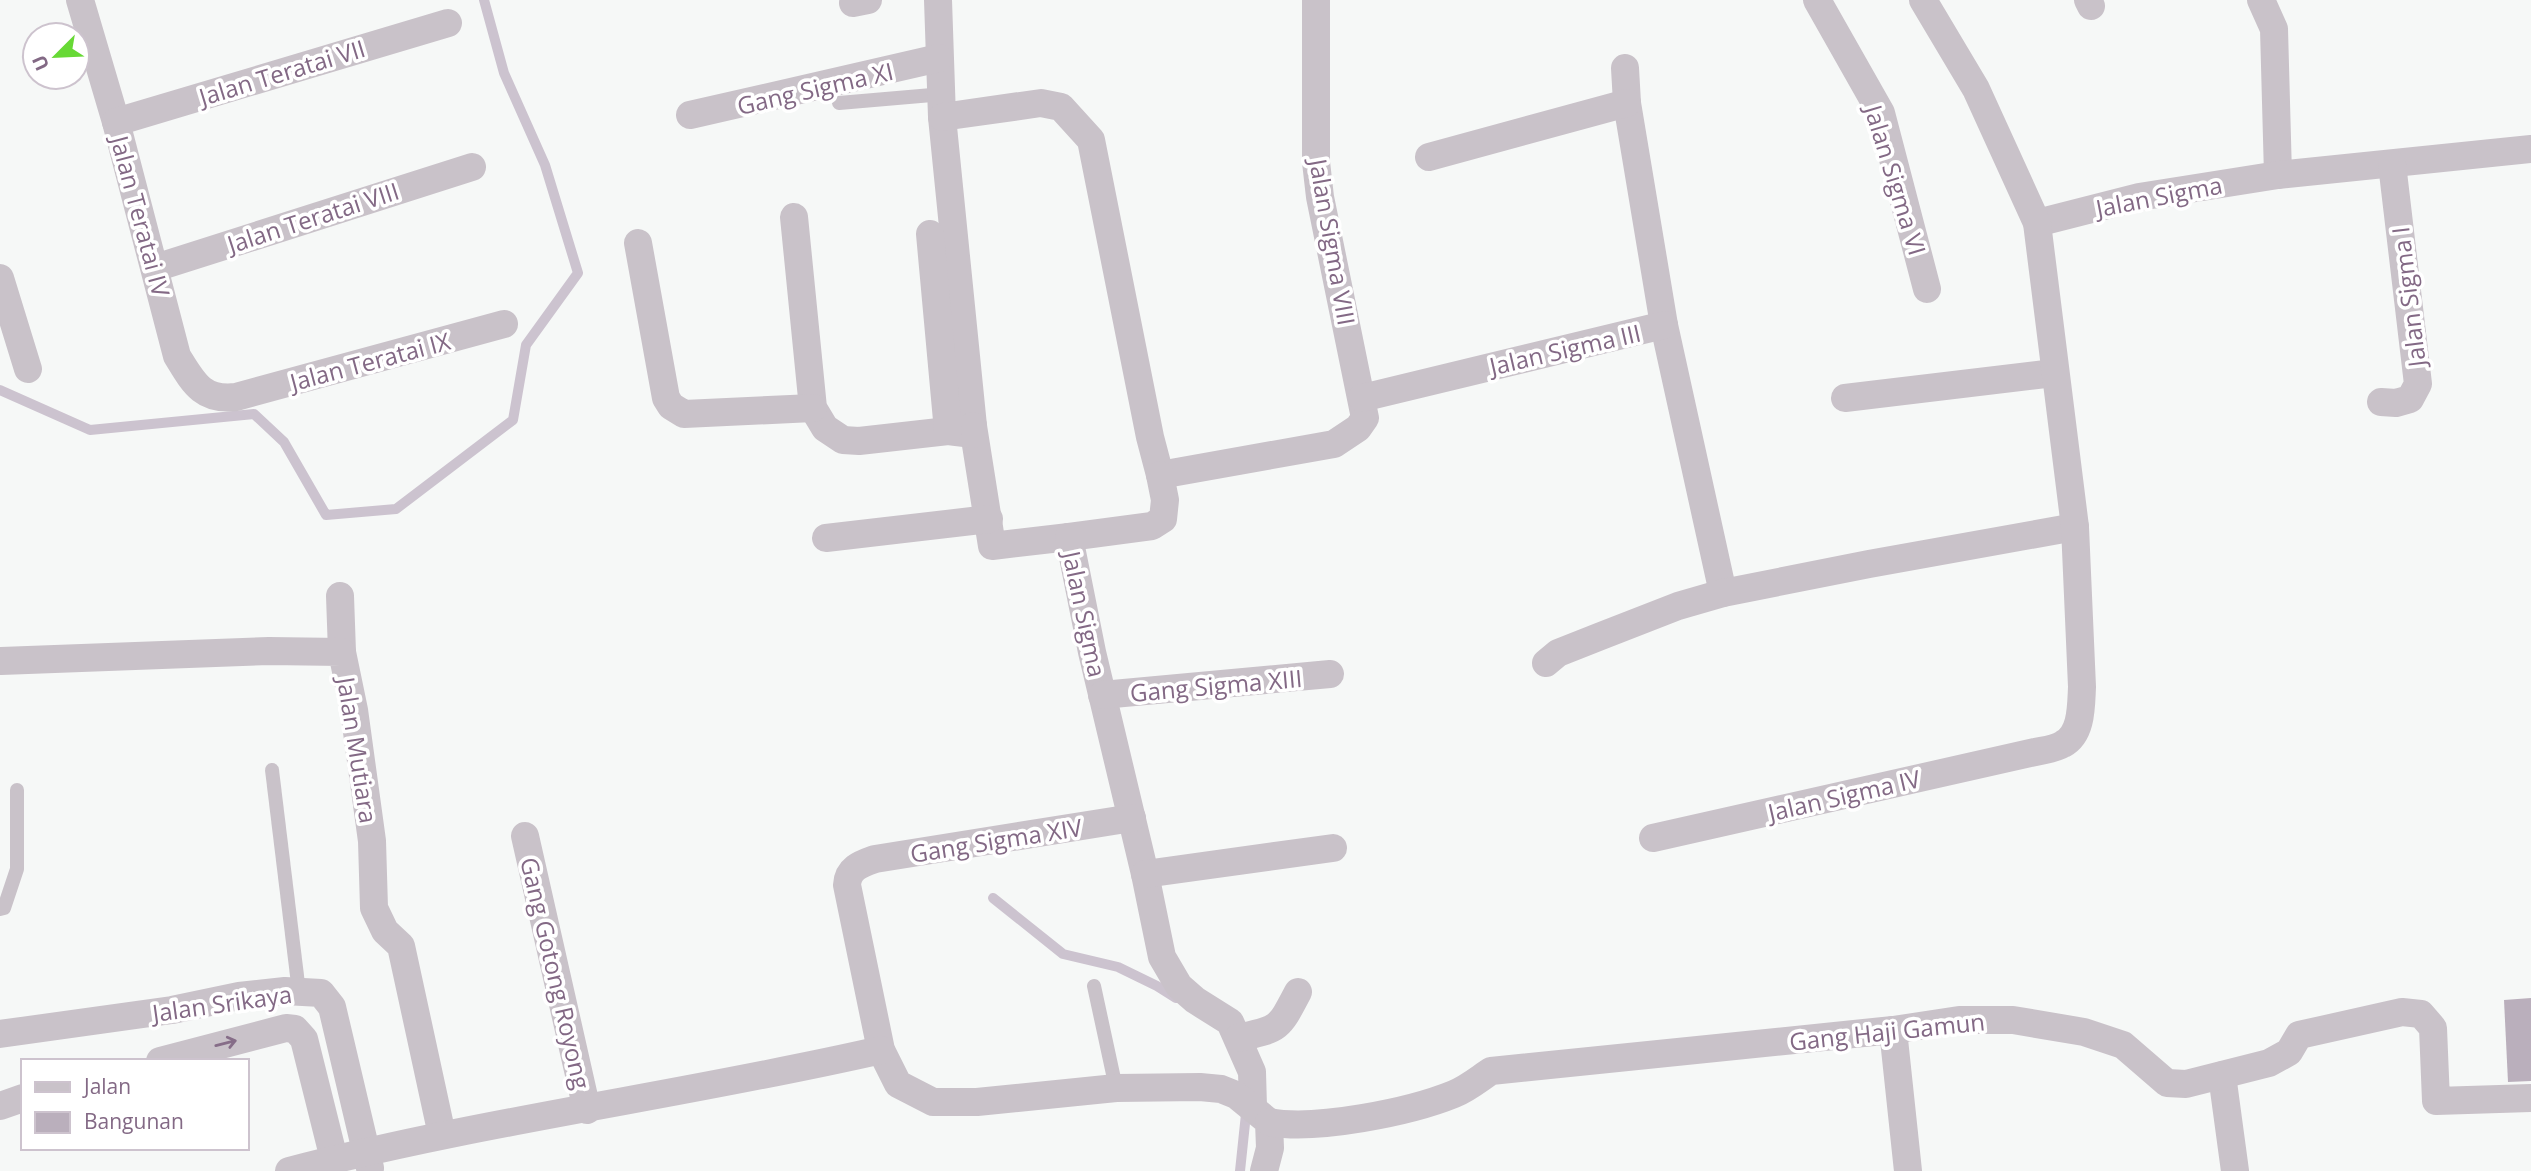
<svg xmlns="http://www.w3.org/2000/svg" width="2531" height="1171" viewBox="0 0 2531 1171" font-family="'Open Sans',sans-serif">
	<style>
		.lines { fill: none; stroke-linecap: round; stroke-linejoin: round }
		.stream { stroke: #ccc3cf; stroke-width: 10 }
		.building { fill: #baafbc }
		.service { stroke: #c9c2c9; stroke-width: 14 }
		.minor { stroke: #c9c2c9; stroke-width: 28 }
		.oneway { stroke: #866d88 }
		.labels { text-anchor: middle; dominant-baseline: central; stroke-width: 7; stroke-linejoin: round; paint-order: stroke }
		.street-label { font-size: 24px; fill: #836985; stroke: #fff }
	</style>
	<rect width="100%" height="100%" fill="#f6f8f7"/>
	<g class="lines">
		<g class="stream">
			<path d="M 0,390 L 90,430 L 254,414 L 284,442 L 326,515 L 396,509 L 513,420 L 526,345 L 578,273 L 545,165 L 504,73 L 484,0"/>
			<path d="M 993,898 L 1063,954 L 1118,967 L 1157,986 L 1176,998"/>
			<path d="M 1240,1171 L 1246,1114"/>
		</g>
	</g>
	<path class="building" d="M 2531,998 L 2531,1081 L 2508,1082 L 2504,1000 Z"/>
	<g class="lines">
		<g class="service">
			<path d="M 839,103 L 932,95 L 942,87"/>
			<path d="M 272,770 L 299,992"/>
			<path d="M 0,909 L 4,908 L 17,869 L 17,790"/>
			<path d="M 1094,986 L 1116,1088"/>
		</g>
		<g class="minor">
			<path d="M 80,0 L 116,122 L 177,356 C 193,382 202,401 236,397 L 504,324"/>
			<path d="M 938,0 L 942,117 L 973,426 L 992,546 L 1069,537 L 1092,652 L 1145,874 L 1162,957 L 1179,986 L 1195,1000 L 1230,1022 L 1252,1072 L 1253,1107"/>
			<path d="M 1817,0 L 1881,113 L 1927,289"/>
			<path d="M 2088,0 L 2091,6"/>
			<path d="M 2261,0 L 2274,29 L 2278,175"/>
			<path d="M 853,3 L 868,0"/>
			<path d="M 1625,68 L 1627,103 L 1664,325 L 1723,593"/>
			<path d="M 690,115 L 939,58"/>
			<path d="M 942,117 L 1041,103 L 1061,107 L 1091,140 L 1150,437 L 1160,475 L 1334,444 L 1358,428 L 1365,418 L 1320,197 L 1316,162 L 1316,0"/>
			<path d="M 116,122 L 448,23"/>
			<path d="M 1429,157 L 1627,103"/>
			<path d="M 794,217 L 813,408 L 825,428 L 843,440 L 859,441 L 948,431 L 973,434 L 973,426"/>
			<path d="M 2037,223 L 2139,197 L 2278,175 L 2531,149"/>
			<path d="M 930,234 L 948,431"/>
			<path d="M 638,243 L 666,398 L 671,406 L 684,414 L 813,408"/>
			<path d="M 155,268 L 472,167"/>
			<path d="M 0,278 L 28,369"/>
			<path d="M 1362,398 L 1664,325"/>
			<path d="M 1845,398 L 2054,373"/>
			<path d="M 2381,402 L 2396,403 L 2410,399 L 2418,384 L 2392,164"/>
			<path d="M 1069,537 L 1152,526 L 1163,519 L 1165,500 L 1160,475"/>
			<path d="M 826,538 L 989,519"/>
			<path d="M 340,596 L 342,652"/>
			<path d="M 1,661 L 269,651 L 342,652 L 354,710 L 372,841 L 374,908 L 385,931 L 401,946 L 442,1135"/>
			<path d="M 1546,663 L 1558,653 L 1601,636 L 1678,606 L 1723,593 L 1869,564 L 2075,527"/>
			<path d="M 1102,695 L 1330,674"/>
			<path d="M 1132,818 L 875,859 C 861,864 848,868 847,885 L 881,1050 L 898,1084 L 933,1102 L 977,1102 L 1116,1088 L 1200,1087 L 1221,1089 L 1236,1095 L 1269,1122 L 1270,1148 L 1264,1171"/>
			<path d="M 525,836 L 587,1110"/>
			<path d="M 1653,838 L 2035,752 C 2044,750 2055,749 2063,744 C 2082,734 2081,706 2082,687 L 2075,527 L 2037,223 L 1976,89 L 1923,0"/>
			<path d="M 1145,874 L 1333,848"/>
			<path d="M 1893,1030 L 1908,1171"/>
			<path d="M 0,1034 L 172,1010 L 239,996 L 285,991 L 321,993 L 332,1007 L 370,1168"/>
			<path d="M 1238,1038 C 1280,1028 1278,1030 1298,992"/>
			<path d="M 160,1061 L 286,1028 L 295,1029 L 304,1039 L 334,1159"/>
			<path d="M 2222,1075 L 2235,1171"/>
			<path d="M 0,1106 L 23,1098"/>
			<path d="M 1269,1122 C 1315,1131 1410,1112 1454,1094 C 1467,1089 1479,1079 1491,1071 L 1893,1030 L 1959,1020 L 2013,1020 L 2084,1032 L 2123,1045 L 2167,1083 L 2186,1084 L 2269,1063 L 2289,1052 L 2299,1035 L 2402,1012 L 2421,1014 L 2433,1028 L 2436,1101 L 2531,1098"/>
			<path d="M 289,1171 C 484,1120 685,1095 881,1050"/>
		</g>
	</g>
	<defs><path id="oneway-shaft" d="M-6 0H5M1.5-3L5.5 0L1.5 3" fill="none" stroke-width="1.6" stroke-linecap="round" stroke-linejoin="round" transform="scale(1.75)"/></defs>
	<use class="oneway" href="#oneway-shaft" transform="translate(226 1043) rotate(-14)"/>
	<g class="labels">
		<g class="street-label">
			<text transform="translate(282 72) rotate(-17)">Jalan Teratai VII</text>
			<text transform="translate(815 88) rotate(-13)">Gang Sigma XI</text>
			<text transform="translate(1896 180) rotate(73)">Jalan Sigma VI</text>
			<text transform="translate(2159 196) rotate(-11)">Jalan Sigma</text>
			<text transform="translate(141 216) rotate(75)">Jalan Teratai IV</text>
			<text transform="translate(313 217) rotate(-18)">Jalan Teratai VIII</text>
			<text transform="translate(1333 242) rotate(80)">Jalan Sigma VIII</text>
			<text transform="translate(2408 297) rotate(-97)">Jalan Sigma I</text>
			<text transform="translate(1565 349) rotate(-13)">Jalan Sigma III</text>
			<text transform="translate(370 361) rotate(-15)">Jalan Teratai IX</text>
			<text transform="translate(1085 614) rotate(78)">Jalan Sigma</text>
			<text transform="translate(1216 685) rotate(-5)">Gang Sigma XIII</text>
			<text transform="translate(358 750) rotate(81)">Jalan Mutiara</text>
			<text transform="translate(1844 795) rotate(-13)">Jalan Sigma IV</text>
			<text transform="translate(996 840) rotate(-9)">Gang Sigma XIV</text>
			<text transform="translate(556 973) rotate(77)">Gang Gotong Royong</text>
			<text transform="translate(222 1003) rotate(-8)">Jalan Srikaya</text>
			<text transform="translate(1887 1031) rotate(-6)">Gang Haji Gamun</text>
		</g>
	</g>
	<rect x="21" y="1059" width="228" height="91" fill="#ffffff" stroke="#cdc3ce" stroke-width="2"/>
	<rect x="35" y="1082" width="35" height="10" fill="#c9c2c9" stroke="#cdc3ce" stroke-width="2"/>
	<text x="84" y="1094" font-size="21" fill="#836985">Jalan</text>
	<rect x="35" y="1112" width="35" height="21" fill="#baafbc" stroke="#cdc3ce" stroke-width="2"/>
	<text x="84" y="1129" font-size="21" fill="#836985">Bangunan</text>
	<g transform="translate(56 56) rotate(246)"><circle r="33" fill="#ffffff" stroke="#cdc3ce" stroke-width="2"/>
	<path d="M0-5L12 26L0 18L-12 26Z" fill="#67d935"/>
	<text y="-10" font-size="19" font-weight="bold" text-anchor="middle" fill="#836985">U</text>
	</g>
</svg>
